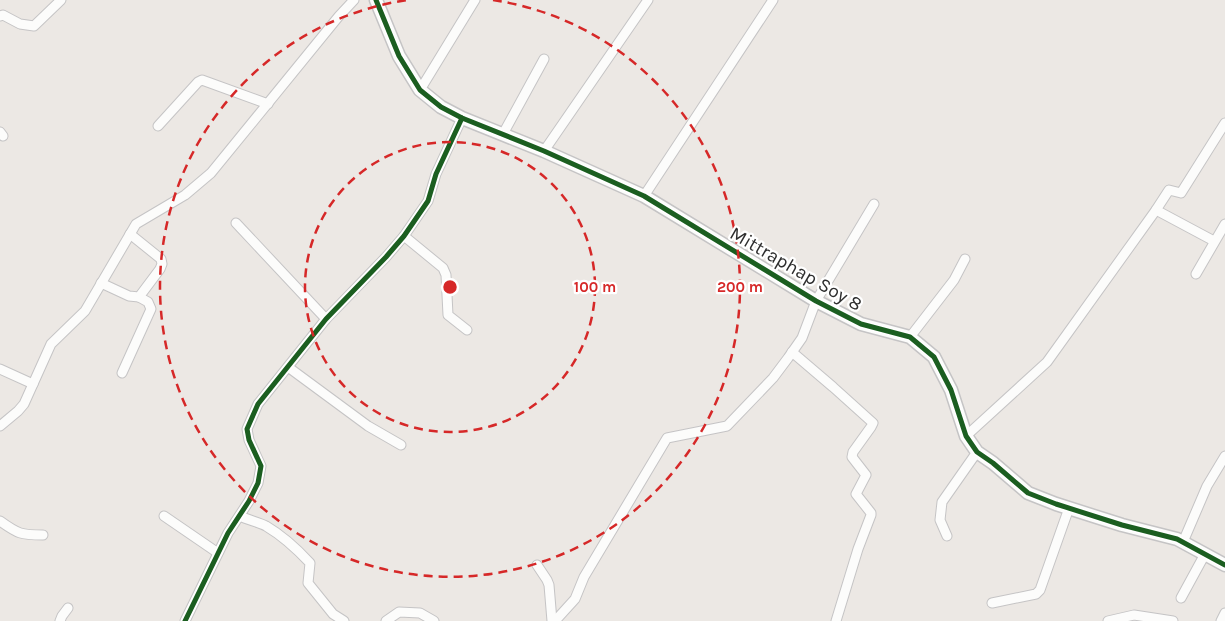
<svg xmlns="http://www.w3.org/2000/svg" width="1225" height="621" viewBox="0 0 1225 621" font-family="Karla,sans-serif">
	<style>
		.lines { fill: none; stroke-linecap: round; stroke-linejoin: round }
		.street-casing { stroke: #c5c4c5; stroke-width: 11 }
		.secondary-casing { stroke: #c5c4c5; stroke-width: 15 }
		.street { stroke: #fcfcfb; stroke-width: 9 }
		.secondary { stroke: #fcfcfb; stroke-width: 12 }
		.cycleway-casing { stroke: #fff; stroke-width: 8 }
		.cycleway { stroke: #1b5e20; stroke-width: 5 }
		.ring { fill: none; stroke: #d62828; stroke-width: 2.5; stroke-dasharray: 9 6 }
		.labels { text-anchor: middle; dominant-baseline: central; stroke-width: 4.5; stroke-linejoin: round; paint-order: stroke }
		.street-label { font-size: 19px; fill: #2e2e2e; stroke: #fff }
		.centre { fill: #d62828; stroke: #fff; stroke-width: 2.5 }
		.ring-label { font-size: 15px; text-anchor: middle; font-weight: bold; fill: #d62828; stroke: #fff; stroke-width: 4.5; stroke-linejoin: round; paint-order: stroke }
	</style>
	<rect width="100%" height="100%" fill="#ece8e4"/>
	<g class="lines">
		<defs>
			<g id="street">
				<path d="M 0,16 L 3,15 L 20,24 L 34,26 L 61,0"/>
				<path d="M 420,90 L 475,0"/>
				<path d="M 158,126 L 198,82 L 202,80 L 268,104"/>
				<path d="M 0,132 L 3,136"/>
				<path d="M 503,134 L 544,59"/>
				<path d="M 544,151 L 648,0"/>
				<path d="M 644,196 L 773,0"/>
				<path d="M 1156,210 L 1214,241"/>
				<path d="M 236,223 L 326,319"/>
				<path d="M 404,236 L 443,268 L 446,275 L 448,315 L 467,330"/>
				<path d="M 1196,274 L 1225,224"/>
				<path d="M 101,283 L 129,296 L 139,297 L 160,269 L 162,264 L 161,259 L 130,234"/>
				<path d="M 910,337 L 954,280 L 965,259"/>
				<path d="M 792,352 L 833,387 L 873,423 L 871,427 L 853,452 L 852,457 L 866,475 L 856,494 L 871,513 L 871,515 L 858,549 L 836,621"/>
				<path d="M 288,367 L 368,426 L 401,445"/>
				<path d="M 0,369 L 33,384"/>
				<path d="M 122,373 L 151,309 L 148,302 L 139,297"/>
				<path d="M 0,426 L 18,411 L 24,404 L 51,344 L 85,311 L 136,224 L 185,195 L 211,173 L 339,16 L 354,0"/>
				<path d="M 966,436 L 1047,362 L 1156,210 L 1169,190 L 1181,193 L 1225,123"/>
				<path d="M 164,516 L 218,553"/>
				<path d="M 240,516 C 248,520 258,522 266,526 C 283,536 297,549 310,563 L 308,583 L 333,614 L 344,621"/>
				<path d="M 0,521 C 18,534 21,535 43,535"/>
				<path d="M 947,536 L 940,520 L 942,502 L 977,452"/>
				<path d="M 1183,542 L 1207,486 L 1225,456"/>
				<path d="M 537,565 L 547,580 L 549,585 L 552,621"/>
				<path d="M 1181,598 L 1205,554"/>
				<path d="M 992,603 L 1036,594 L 1040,590 L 1069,508"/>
				<path d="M 60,621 L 62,616 L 68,608"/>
				<path d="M 185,621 L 228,533 L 249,501 L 258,483 L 261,466 L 249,440 L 247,429 L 258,404 L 326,319 L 386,257 L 404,236 L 428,201 L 436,174 L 462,118"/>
				<path d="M 386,621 L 399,612 L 420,613 L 434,621"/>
				<path d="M 555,621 L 575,599 L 584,577 L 667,438 L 727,426 L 773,378 L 788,358 L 802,338 L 816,301 L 874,204"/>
				<path d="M 1108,621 L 1134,615 L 1173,621"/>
				<path d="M 1221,621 L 1225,613"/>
			</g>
			<path id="secondary" d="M 376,0 L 399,56 L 420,90 L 441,107 L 462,118 L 544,151 L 644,196 L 816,301 L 861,324 L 910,337 L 934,357 L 951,390 L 966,436 L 977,452 L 993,463 L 1028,493 L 1056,504 L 1122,525 L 1177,539 L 1225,565"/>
		</defs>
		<use href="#street" class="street-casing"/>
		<use href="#secondary" class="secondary-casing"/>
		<use href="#street" class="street"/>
		<use href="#secondary" class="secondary"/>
		<defs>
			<g id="cycleway">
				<path d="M 376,0 L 399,56 L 420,90 L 441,107 L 462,118 L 544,151 L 644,196 L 816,301 L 861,324 L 910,337 L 934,357 L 951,390 L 966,436 L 977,452 L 993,463 L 1028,493 L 1056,504 L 1122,525 L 1177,539 L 1225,565"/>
				<path d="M 185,621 L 228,533 L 249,501 L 258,483 L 261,466 L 249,440 L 247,429 L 258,404 L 326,319 L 386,257 L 404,236 L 428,201 L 436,174 L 462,118"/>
			</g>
		</defs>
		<use href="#cycleway" class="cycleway-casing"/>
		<use href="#cycleway" class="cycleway"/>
	</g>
	<g class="ring">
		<circle cx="450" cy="287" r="145"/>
		<path d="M493 0A290 290 0 1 1 407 0"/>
	</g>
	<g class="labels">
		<g class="street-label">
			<text transform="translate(796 269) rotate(30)">Mittraphap Soy 8</text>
		</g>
	</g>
	<circle cx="450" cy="287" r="8" class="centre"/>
	<g class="ring-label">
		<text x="595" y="292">100 m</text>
		<text x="740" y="292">200 m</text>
	</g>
</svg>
